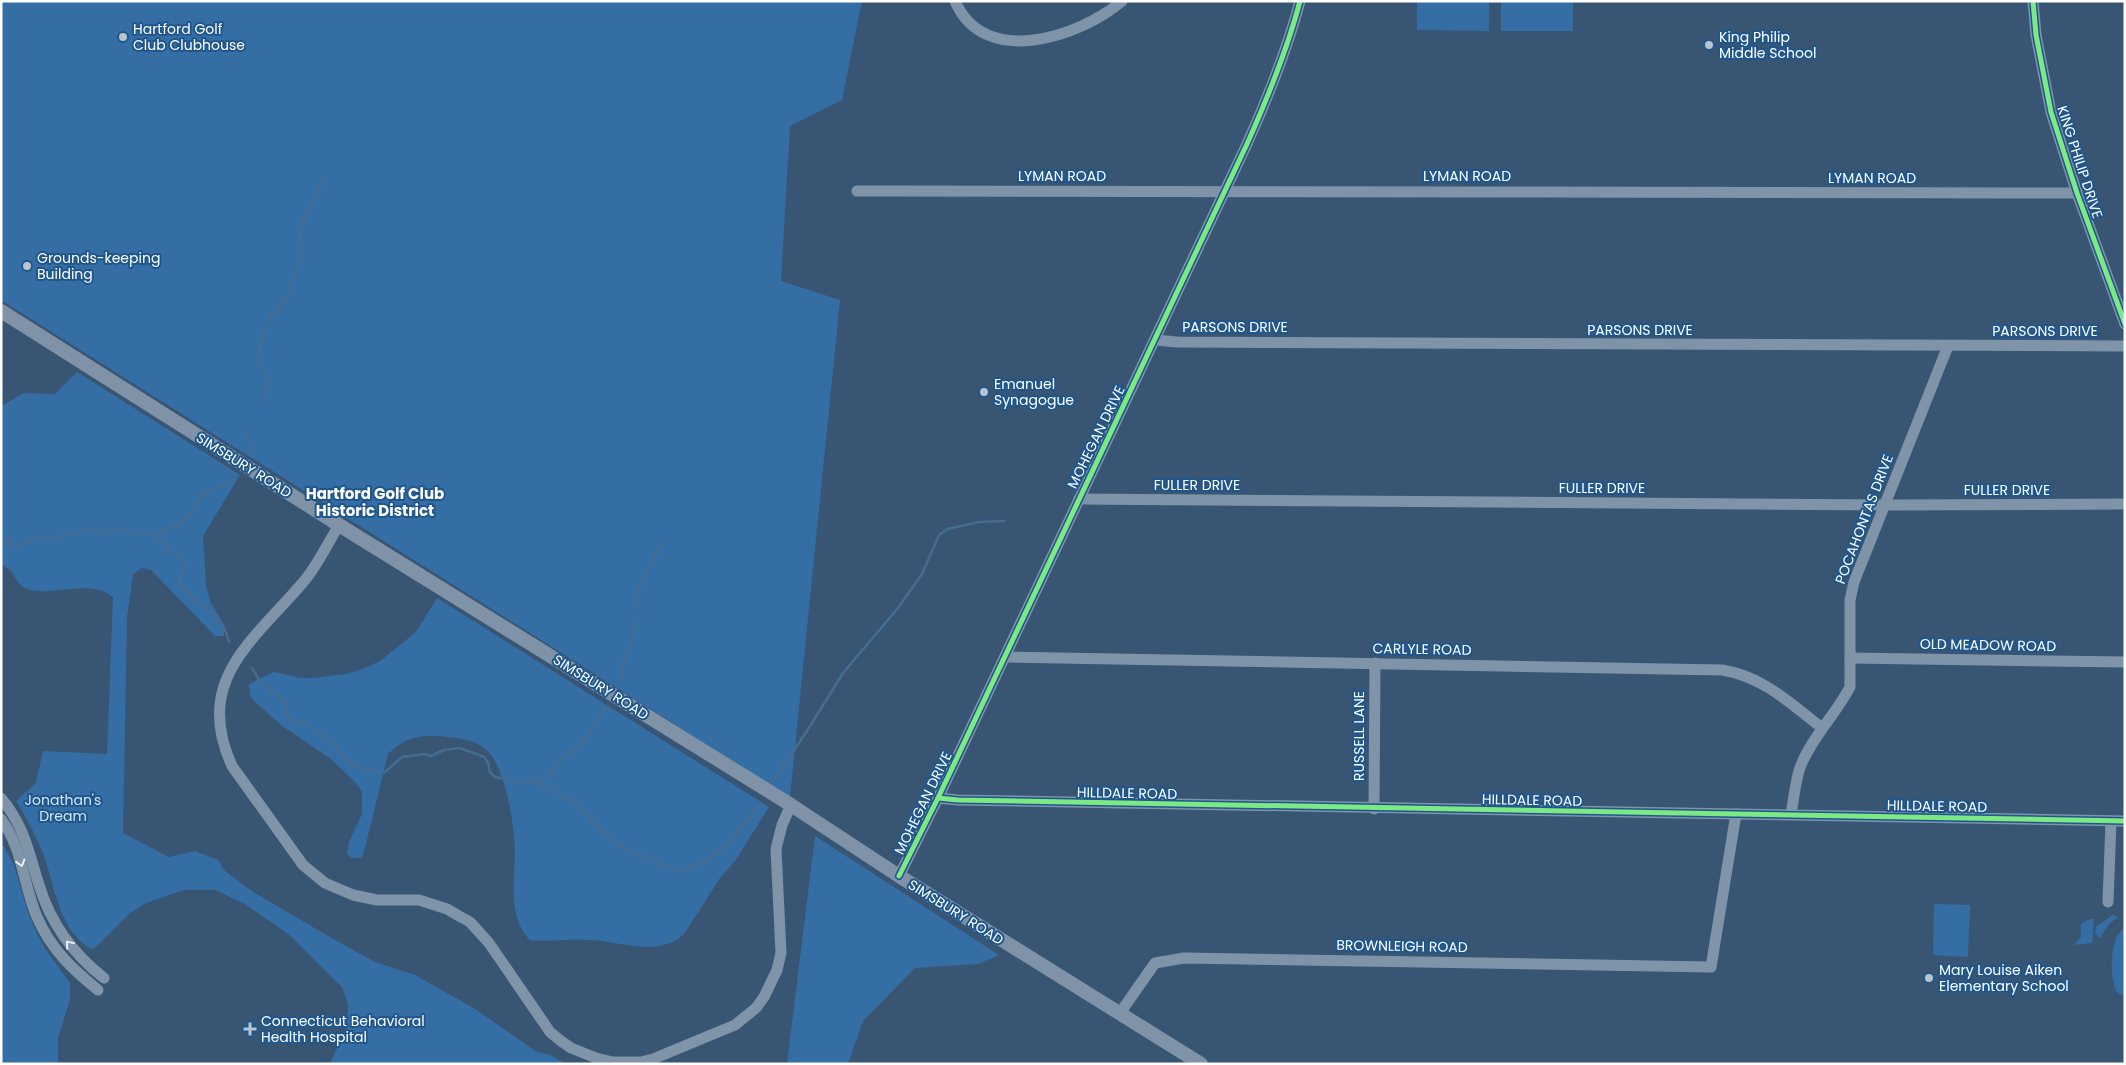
<svg xmlns="http://www.w3.org/2000/svg" width="2126" height="1065" viewBox="0 0 2126 1065" font-family="Poppins,sans-serif">
	<style>
		.green { fill: #346ea4 }
		.lines { fill: none; stroke-linecap: round; stroke-linejoin: round }
		.stream { stroke: #466c91; stroke-width: 2.5 }
		.minor { stroke: #7f94a8; stroke-width: 11 }
		.major { stroke: #7f92a7; stroke-width: 14 }
		.cycleway-casing { stroke: #1f578d; stroke-width: 8 }
		.cycleway { stroke: #7ce984; stroke-width: 5 }
		.oneway { stroke: #eceff2 }
		.poi-dot { fill: #b9c4ce; stroke: #1f578d; stroke-width: 2 }
		.labels { text-anchor: middle; dominant-baseline: central; stroke-width: 4; stroke-linejoin: round; paint-order: stroke }
		.poi-label { font-size: 14px; fill: #fff; stroke: #1f578d; text-anchor: start }
		.street-label { font-size: 14px; fill: #fff; stroke: #1f578d }
		.park-label { font-size: 14px; fill: #d3e7f9; stroke: #1f578d }
		.neighbourhood-label { font-size: 15px; font-weight: bold; fill: #fff; stroke: #1f578d }
	</style>
	<rect width="100%" height="100%" fill="#385674"/>
	<g class="green">
		<path d="M 1,1 L 862,1 L 842,100 L 790,126 L 781,281 L 840,300 L 790,797 L 1,300 Z"/>
		<path d="M 1417,1 L 1489,1 L 1489,31 L 1417,30 Z"/>
		<rect x="1501" y="1" width="72" height="30"/>
		<path d="M 77,372 L 240,475 L 203,536 L 206,586 L 211,603 L 225,626 L 224,636 L 215,636 L 151,570 L 142,568 L 133,574 L 127,618 L 123,833 L 169,857 L 195,851 L 218,860 L 225,871 L 253,892 L 335,940 L 375,962 L 415,975 L 477,1010 L 535,1051 L 550,1055 L 566,1064 L 330,1064 L 347,1026 L 348,1004 L 342,987 L 288,934 L 245,904 L 215,890 L 184,890 L 146,903 L 130,913 L 97,946 L 92,949 C 60,934 54,884 44,856 C 36,836 27,818 16,801 L 36,783 L 43,751 L 107,754 L 113,597 C 89,577 48,599 25,588 C 17,584 16,577 11,571 C 8,568 4,566 1,564 L 1,406 L 24,393 L 55,394 Z"/>
		<path d="M 437,598 L 769,807 L 735,861 L 720,878 L 684,934 C 661,957 620,942 592,940 C 571,938 551,942 530,940 C 508,917 514,882 515,852 C 515,828 505,762 484,748 C 474,740 460,738 448,737 C 423,734 407,736 388,754 L 364,852 L 361,858 L 352,858 L 347,854 L 349,842 L 362,814 L 362,792 L 355,782 L 331,759 L 281,725 L 254,701 L 250,696 L 249,684 L 274,672 L 300,678 L 315,678 L 345,674 L 360,670 L 380,661 L 416,632 Z"/>
		<path d="M 815,836 L 999,955 L 978,964 L 915,968 L 863,1021 L 848,1064 L 787,1064 Z"/>
		<path d="M 1,841 L 14,865 L 28,913 L 37,934 L 48,953 L 70,983 L 70,1000 L 58,1037 L 58,1064 L 1,1064 Z"/>
		<path d="M 1934,904 L 1970,905 L 1968,957 L 1933,955 Z"/>
		<path d="M 2113,915 L 2118,917 L 2109,924 L 2100,938 L 2095,933 L 2096,927 Z"/>
		<path d="M 2090,919 L 2094,919 L 2092,943 L 2074,945 L 2081,937 L 2081,924 Z"/>
		<path d="M 2125,928 L 2125,996 L 2117,992 C 2109,979 2109,935 2125,928 Z"/>
	</g>
	<g class="lines">
		<g class="stream">
			<path d="M 302,247 L 299,231 L 325,177"/>
			<path d="M 268,322 L 270,318 L 277,312 L 280,304 L 290,295 L 289,285 L 301,261 L 302,253"/>
			<path d="M 264,402 L 267,378 L 259,359 L 261,342 L 265,329"/>
			<path d="M 245,433 L 252,448 L 252,453"/>
			<path d="M 156,535 C 165,529 178,527 187,519 C 195,510 194,497 207,492 C 217,487 232,486 236,474"/>
			<path d="M 1,537 L 13,545 L 19,545 L 37,539 L 53,538 L 83,530 L 104,532 L 120,529 L 130,534 L 143,531 L 155,536 L 165,543 L 169,550 L 181,556 L 186,565 L 180,577 L 179,585 L 211,613 L 226,632 L 229,642"/>
			<path d="M 637,609 C 636,584 651,562 664,542"/>
			<path d="M 252,668 L 261,683 L 280,697 L 285,703 L 287,715 L 292,720 L 310,726 L 331,742 L 351,765 L 377,772 L 385,772 L 402,757 L 424,754 L 431,756 L 444,750 L 460,748 L 484,757 L 488,763 L 490,772 L 495,777 L 523,783 L 537,781 L 552,774 L 557,762 L 580,746 L 592,731 L 605,708"/>
			<path d="M 621,680 L 625,656 L 631,646 L 636,618"/>
			<path d="M 773,781 L 807,731 L 843,673 L 898,608 L 922,574 L 939,535 L 947,529 L 979,522 L 1004,521"/>
			<path d="M 534,782 C 548,789 562,794 575,802 C 587,810 595,826 606,835 C 619,846 635,853 650,859 C 657,862 665,869 674,869 C 714,870 737,833 759,805"/>
		</g>
		<g class="minor">
			<path d="M 955,1 C 984,69 1080,37 1122,1"/>
			<path d="M 2033,1 L 2036,35 L 2051,112 L 2077,193 L 2125,324"/>
			<path d="M 857,191 L 2077,193"/>
			<path d="M 1155,340 L 1177,342 L 2125,346"/>
			<path d="M 1079,499 L 1884,505 L 2125,504"/>
			<path d="M 339,525 C 328,543 318,564 305,580 C 255,640 192,679 232,766 L 303,865 L 325,883 L 353,895 L 377,900 L 419,900 L 447,909 L 459,916 L 470,922 L 489,943 L 550,1032 L 561,1041 L 571,1048 L 596,1058 L 612,1062 L 641,1062 L 653,1059 L 735,1025 L 756,1008 L 764,997 L 777,970 L 781,953 L 776,849 L 782,825 L 791,805"/>
			<path d="M 1005,657 L 1722,670 C 1762,676 1790,703 1822,728"/>
			<path d="M 1850,658 L 2125,662"/>
			<path d="M 1,798 C 24,825 29,853 39,885 C 51,924 72,953 104,978"/>
			<path d="M 938,798 L 958,800 L 2125,821"/>
			<path d="M 1374,809 L 1375,663"/>
			<path d="M 1791,814 C 1794,799 1795,780 1801,765 C 1813,736 1836,714 1850,687 L 1850,600 L 1854,582 L 1948,346"/>
			<path d="M 1,819 C 23,848 23,885 37,917 C 51,949 71,968 98,990"/>
			<path d="M 899,876 L 938,798 L 1247,144 C 1268,97 1287,51 1300,1"/>
			<path d="M 2108,902 L 2111,821"/>
			<path d="M 1120,1013 L 1155,963 L 1184,958 L 1711,967 L 1736,814"/>
		</g>
		<path class="major" d="M 1,311 L 339,525 L 791,805 L 899,876 L 1201,1064"/>
		<defs>
			<g id="cycleway">
				<path d="M 2033,1 L 2036,35 L 2051,112 L 2077,193 L 2125,324"/>
				<path d="M 938,798 L 958,800 L 2125,821"/>
				<path d="M 899,876 L 938,798 L 1247,144 C 1268,97 1287,51 1300,1"/>
			</g>
		</defs>
		<use href="#cycleway" class="cycleway-casing"/>
		<use href="#cycleway" class="cycleway"/>
	</g>
	<defs><path id="oneway-chevron" d="M-2-3.5L2.5 0L-2 3.5" fill="none" stroke-width="1.6" stroke-linecap="round" stroke-linejoin="round" transform="scale(1.25)"/></defs>
	<g class="oneway">
		<use href="#oneway-chevron" transform="translate(21 863) rotate(73)"/>
		<use href="#oneway-chevron" transform="translate(69 944) rotate(-130)"/>
	</g>
	<g class="poi-dot">
		<circle cx="123" cy="37" r="5"/>
		<circle cx="1709" cy="45" r="5"/>
		<circle cx="27" cy="266" r="5"/>
		<circle cx="984" cy="392" r="5"/>
		<circle cx="1929" cy="978" r="5"/>
		<path d="M247.5 1021.5h5v5h5v5h-5v5h-5v-5h-5v-5h5z"/>
	</g>
	<g class="labels">
		<g class="poi-label">
			<text x="133" y="29">Hartford Golf<tspan x="133" dy="16">Club Clubhouse</tspan></text>
			<text x="1719" y="37">King Philip<tspan x="1719" dy="16">Middle School</tspan></text>
			<text x="37" y="258">Grounds-keeping<tspan x="37" dy="16">Building</tspan></text>
			<text x="994" y="384">Emanuel<tspan x="994" dy="16">Synagogue</tspan></text>
			<text x="1939" y="970">Mary Louise Aiken<tspan x="1939" dy="16">Elementary School</tspan></text>
			<text x="261" y="1021">Connecticut Behavioral<tspan x="261" dy="16">Health Hospital</tspan></text>
		</g>
		<g class="street-label">
			<text transform="translate(2080 162) rotate(72)">KING PHILIP DRIVE</text>
			<text x="1062" y="176">LYMAN ROAD</text>
			<text x="1467" y="176">LYMAN ROAD</text>
			<text x="1872" y="178">LYMAN ROAD</text>
			<text x="1235" y="327">PARSONS DRIVE</text>
			<text x="1640" y="330">PARSONS DRIVE</text>
			<text x="2045" y="331">PARSONS DRIVE</text>
			<text transform="translate(1096 437) rotate(-64)">MOHEGAN DRIVE</text>
			<text transform="translate(244 465) rotate(32)">SIMSBURY ROAD</text>
			<text x="1197" y="485">FULLER DRIVE</text>
			<text x="1602" y="488">FULLER DRIVE</text>
			<text x="2007" y="490">FULLER DRIVE</text>
			<text transform="translate(1864 519) rotate(-69)">POCAHONTAS DRIVE</text>
			<text transform="translate(1988 645) rotate(1)">OLD MEADOW ROAD</text>
			<text transform="translate(1422 649) rotate(1)">CARLYLE ROAD</text>
			<text transform="translate(601 687) rotate(32)">SIMSBURY ROAD</text>
			<text transform="translate(1359 736) rotate(-90)">RUSSELL LANE</text>
			<text transform="translate(1127 793) rotate(1)">HILLDALE ROAD</text>
			<text transform="translate(1532 800) rotate(1)">HILLDALE ROAD</text>
			<text transform="translate(923 803) rotate(-64)">MOHEGAN DRIVE</text>
			<text transform="translate(1937 806) rotate(1)">HILLDALE ROAD</text>
			<text transform="translate(956 912) rotate(32)">SIMSBURY ROAD</text>
			<text transform="translate(1402 946) rotate(1)">BROWNLEIGH ROAD</text>
		</g>
		<g class="park-label">
			<text x="63" y="800">Jonathan's<tspan x="63" dy="16">Dream</tspan></text>
		</g>
		<g class="neighbourhood-label">
			<text x="375" y="493">Hartford Golf Club<tspan x="375" dy="17">Historic District</tspan></text>
		</g>
	</g>
	<rect width="2126" height="1065" fill="none" stroke="#ffffff" stroke-width="5"/>
</svg>
